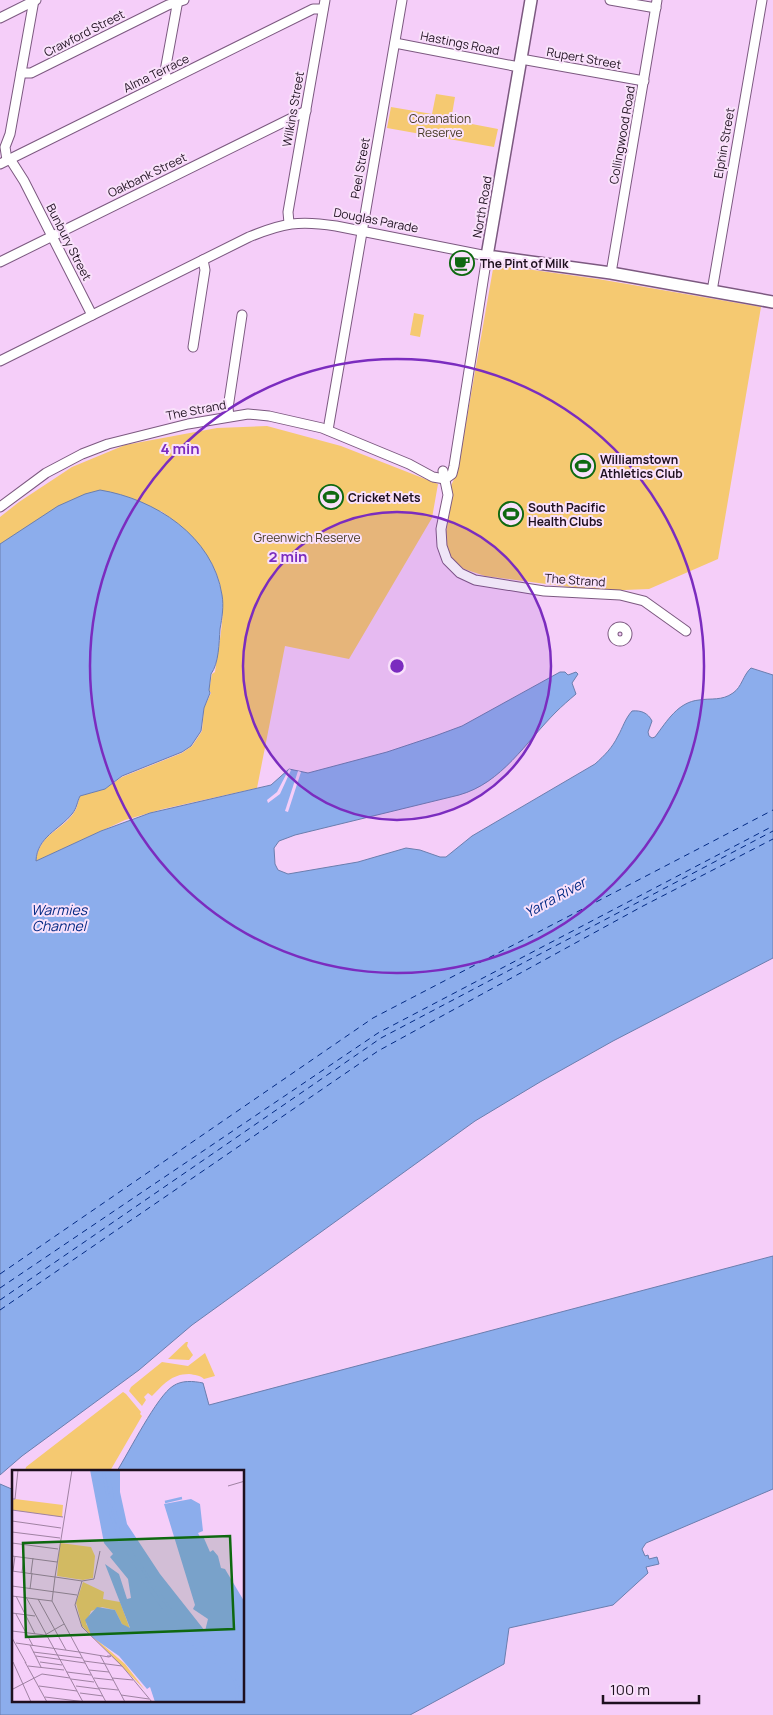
<svg xmlns="http://www.w3.org/2000/svg" width="773" height="1715" viewBox="0 0 773 1715" font-family="Manrope,sans-serif">
	<style>
		.green { fill: #f5c971 }
		.water { fill: #8cadec; stroke: #6b7eae }
		.pier { fill: #f5cef9 }
		.lines { fill: none; stroke-linecap: round; stroke-linejoin: round }
		.ferry { stroke: #022983; stroke-width: 1; stroke-dasharray: 6 5; stroke-linecap: butt }
		.minor-casing { stroke: #7c5980; stroke-width: 11 }
		.major-casing { stroke: #7c5980; stroke-width: 14 }
		.minor { stroke: #fff; stroke-width: 9 }
		.major { stroke: #fff; stroke-width: 11 }
		.ring { fill: none; stroke: #7b2cbf; stroke-width: 2.5 }
		.labels { text-anchor: middle; dominant-baseline: central; stroke-width: 4; stroke-linejoin: round; paint-order: stroke }
		.street-label { font-size: 12px; fill: #1e101f; stroke: #f9e1fb }
		.park-label { font-size: 12px; fill: #473b25; stroke: #f9e1fb }
		.poi-label { font-size: 12px; font-weight: bold; fill: #1e101f; stroke: #f9e1fb; text-anchor: start }
		.water-label { font-size: 14px; font-style: italic; fill: #022983; stroke: #f9e1fb }
		.inset-river { fill: none; stroke: #8cadec; stroke-width: 2.5 }
		.inset-road { fill: none; stroke: #9f82a2; stroke-width: 1 }
		.view { fill: #0e6810; fill-opacity: 0.15; stroke: #0e6810; stroke-width: 2.5 }
		.inset-edge { fill: none; stroke: #1e101f; stroke-width: 2.5 }
		.centre { fill: #7b2cbf; stroke: #f9e1fb; stroke-width: 2.5 }
		.ring-label { font-size: 15px; text-anchor: middle; font-weight: bold; fill: #7b2cbf; stroke: #f9e1fb; stroke-width: 4; stroke-linejoin: round; paint-order: stroke }
	</style>
	<rect width="100%" height="100%" fill="#f5cef9"/>
	<g class="green">
		<path d="M 436,94 L 455,97 L 451,120 L 498,129 L 494,147 L 387,128 L 391,107 L 432,114 Z"/>
		<path d="M 497,265 L 598,279 L 761,307 L 718,559 L 649,589 L 600,591 L 485,576 L 464,569 L 452,559 L 449,554 L 447,546 L 446,532 L 451,505 C 447,493 451,484 457,474 L 493,269 Z"/>
		<path d="M 414,313 L 424,315 L 420,337 L 410,335 Z"/>
		<path d="M 267,426 L 341,446 L 438,484 L 432,518 L 349,659 L 285,646 L 257,788 L 163,809 L 125,820 L 36,861 C 40,832 62,832 75,811 C 78,806 78,801 80,796 L 105,789 L 122,777 L 182,753 L 192,746 L 202,731 L 204,708 L 211,693 L 209,690 L 212,674 L 215,672 C 218,649 225,619 222,596 C 218,558 190,532 161,511 L 0,545 L 0,517 L 19,502 L 72,467 L 125,445 L 217,428 Z"/>
		<path d="M 186,1342 L 188,1342 L 187,1346 L 193,1355 L 189,1360 L 168,1359 Z"/>
		<path d="M 205,1353 L 215,1376 L 204,1379 C 200,1375 195,1375 189,1374 C 171,1374 163,1385 152,1396 L 148,1393 L 144,1397 L 146,1400 L 142,1406 L 129,1391 L 131,1387 L 162,1362 L 188,1366 Z"/>
		<path d="M 123,1392 L 126,1394 L 141,1412 L 140,1414 L 142,1416 L 110,1471 L 25,1471 L 26,1467 Z"/>
	</g>
	<g class="water">
		<path d="M 100,490 C 155,499 213,536 222,595 C 224,606 222,618 220,629 C 219,643 219,663 211,674 L 209,690 L 210,693 L 204,708 L 201,731 L 191,746 L 182,752 L 122,776 L 105,789 L 80,796 C 77,802 77,808 72,814 C 59,830 37,837 36,861 L 101,831 L 150,813 L 271,785 L 289,769 L 308,773 L 387,752 L 435,736 L 462,726 L 560,672 L 565,672 L 568,675 L 576,672 L 578,674 L 572,683 L 576,694 C 569,700 562,706 556,712 C 525,743 502,783 459,795 L 295,835 L 279,841 L 274,848 L 275,864 L 278,870 L 288,874 L 358,862 L 406,848 L 420,850 L 440,857 L 446,857 L 472,836 L 595,764 C 605,755 612,748 618,736 C 623,727 625,719 632,711 C 641,710 648,713 652,721 L 648,732 L 649,736 L 652,738 L 655,737 C 667,721 678,702 699,700 C 711,698 722,701 733,693 C 742,687 743,675 751,668 L 773,675 L 773,958 L 613,1041 L 540,1082 L 475,1121 L 192,1325 L 139,1370 L 22,1456 L 0,1475 L 0,544 L 58,506 L 85,494 Z"/>
		<path d="M 773,1256 L 773,1489 L 646,1543 L 642,1549 L 645,1556 L 648,1555 L 649,1559 L 657,1557 L 659,1564 L 646,1567 L 648,1573 L 613,1605 L 509,1628 L 504,1664 L 410,1715 L 0,1715 L 0,1484 L 14,1490 L 14,1701 L 244,1701 L 244,1471 L 117,1471 C 129,1452 157,1396 173,1386 C 182,1380 193,1381 203,1383 L 209,1405 Z"/>
	</g>
	<g class="pier">
		<path d="M 289,769 L 291,770 L 280,794 L 268,803 L 267,800 L 277,792 Z"/>
		<path d="M 298,771 L 301,772 L 288,812 L 285,811 Z"/>
	</g>
	<g class="lines">
		<g class="ferry">
			<path d="M 0,1274 L 373,1018 L 773,810"/>
			<path d="M 0,1288 L 378,1033 L 773,826"/>
			<path d="M 0,1300 L 381,1038 L 773,831"/>
			<path d="M 0,1310 L 378,1051 L 643,906 L 773,839"/>
		</g>
		<defs>
			<g id="minor">
				<path d="M 610,0 L 656,8"/>
				<path d="M 0,18 L 36,0"/>
				<path d="M 395,43 L 519,67"/>
				<path d="M 521,59 L 644,81"/>
				<path d="M 21,73 L 31,73 L 168,5 L 184,0"/>
				<path d="M 167,81 L 165,71 L 178,0"/>
				<path d="M 10,159 L 24,181 L 92,315"/>
				<path d="M 7,160 L 5,147 L 10,134 L 34,0"/>
				<path d="M 0,164 L 313,9 L 323,9"/>
				<path d="M 289,223 L 288,212 L 325,0"/>
				<path d="M 0,262 L 306,111"/>
				<path d="M 611,273 L 657,0"/>
				<path d="M 712,291 L 762,0"/>
				<path d="M 193,347 L 205,270 L 203,260"/>
				<path d="M 0,361 L 249,237 C 283,223 299,220 336,226 L 487,256 L 454,466 L 452,474 L 445,479"/>
				<path d="M 229,416 L 228,408 L 242,315"/>
				<path d="M 328,430 L 402,0"/>
				<path d="M 443,471 L 448,495 L 441,529 L 442,546 L 447,560 L 460,573 L 475,580 L 544,591 L 620,595 L 644,601 L 686,631"/>
				<path d="M 0,507 L 46,473 L 82,454 L 108,444 L 188,424 L 248,414 L 269,416 L 322,428 L 409,464 L 433,477 L 445,479"/>
				<circle cx="620" cy="634" r="7"/>
			</g>
			<path id="major" d="M 531,0 L 487,256 L 611,273 L 773,302"/>
		</defs>
		<use href="#minor" class="minor-casing"/>
		<use href="#major" class="major-casing"/>
		<use href="#minor" class="minor"/>
		<use href="#major" class="major"/>
	</g>
	<circle cx="397" cy="666" r="154" fill="#7b2cbf" fill-opacity=".12"/>
	<g class="ring">
		<circle cx="397" cy="666" r="154"/>
		<circle cx="397" cy="666" r="307"/>
	</g>
	<defs>
		<symbol id="cafe-ring" viewBox="-11 -11 22 22"><circle r="9.5" fill="#f9e1fb" stroke="#0e6810" stroke-width="1.5"/><path d="M-5.5-4.5H6V0H3Q3 3.5 0 3.5H-2.5Q-5.5 3.5-5.5 0ZM3-3.2v2h1.7v-2ZM-6 4.5H4V6H-6Z" fill="#0e6810"/></symbol>
		<symbol id="stadium-ring" viewBox="-11 -11 22 22"><circle r="9.5" fill="#f9e1fb" stroke="#0e6810" stroke-width="1.5"/><path d="M0-5a6.5 5 0 1 0 0 10a6.5 5 0 1 0 0-10ZM-3.5-1.8h7v3.6h-7Z" fill="#0e6810"/></symbol>
	</defs>
	<g fill-rule="evenodd">
		<use href="#cafe-ring" x="448" y="249" width="28" height="28"/>
		<use href="#stadium-ring" x="569" y="452" width="28" height="28"/>
		<use href="#stadium-ring" x="317" y="483" width="28" height="28"/>
		<use href="#stadium-ring" x="497" y="500" width="28" height="28"/>
	</g>
	<g class="labels">
		<g class="street-label">
			<text transform="translate(84 33) rotate(-27)">Crawford Street</text>
			<text transform="translate(460 43) rotate(11)">Hastings Road</text>
			<text transform="translate(584 58) rotate(10)">Rupert Street</text>
			<text transform="translate(156 73) rotate(-26)">Alma Terrace</text>
			<text transform="translate(293 109) rotate(-80)">Wilkins Street</text>
			<text transform="translate(622 135) rotate(-80)">Collingwood Road</text>
			<text transform="translate(724 143) rotate(-80)">Elphin Street</text>
			<text transform="translate(360 168) rotate(-80)">Peel Street</text>
			<text transform="translate(147 175) rotate(-26)">Oakbank Street</text>
			<text transform="translate(482 207) rotate(-80)">North Road</text>
			<text transform="translate(376 220) rotate(11)">Douglas Parade</text>
			<text transform="translate(69 242) rotate(63)">Bunbury Street</text>
			<text transform="translate(196 410) rotate(-11)">The Strand</text>
			<text transform="translate(575 580) rotate(4)">The Strand</text>
		</g>
		<g class="park-label">
			<text x="440" y="118">Coranation<tspan x="440" dy="14">Reserve</tspan></text>
			<text x="307" y="537">Greenwich Reserve</text>
		</g>
		<g class="poi-label">
			<text x="480" y="263">The Pint of Milk</text>
			<text x="600" y="459">Williamstown<tspan x="600" dy="14">Athletics Club</tspan></text>
			<text x="348" y="497">Cricket Nets</text>
			<text x="528" y="507">South Pacific<tspan x="528" dy="14">Health Clubs</tspan></text>
		</g>
		<g class="water-label">
			<text transform="translate(555 897) rotate(-29)">Yarra River</text>
			<text x="59" y="909">Warmies<tspan x="59" dy="16">Channel</tspan></text>
		</g>
	</g>
	<g transform="translate(12 1470)">
		<rect width="232" height="232" fill="#f5cef9"/>
		<path d="M 3,29 L 51,35 L 50,47 L 0,40 L 0,31 ZM 48,73 L 79,77 L 83,86 L 81,108 L 71,110 L 45,106 ZM 71,112 L 92,122 L 91,129 L 108,132 L 118,159 L 110,154 L 103,140 L 90,137 L 79,141 L 74,154 L 84,169 L 113,194 L 133,220 L 70,156 L 64,133 Z" fill="#f5c971"/>
		<path d="M 78,0 L 108,0 L 108,22 L 115,54 L 148,104 L 193,161 L 196,149 L 181,139 L 183,135 L 152,34 L 179,29 L 188,34 L 191,61 L 186,63 L 188,67 L 191,66 L 198,82 L 201,80 L 206,86 L 209,98 L 213,99 L 232,131 L 232,232 L 143,232 L 138,217 L 135,219 L 107,186 L 80,167 L 73,150 L 85,137 L 103,140 L 110,154 L 118,158 L 93,94 L 107,104 L 115,129 L 119,128 L 116,109 L 98,87 L 101,84 L 92,73 Z" fill="#8cadec"/>
		<path class="inset-river" d="M 91,0 L 99,45 L 107,66 L 136,117 L 173,168 L 220,205 L 225,216 L 225,232M 94,0 L 108,65 L 138,117 L 174,167 L 224,208M 96,0 L 103,43 L 121,85 L 175,164 L 222,202 L 229,216 L 227,232M 153,32 L 170,28M 149,131 L 175,166 L 222,204"/>
		<path class="inset-road" d="M 216,16 L 233,11M 0,29 L 3,29 L 6,0M 0,40 L 51,47M 0,51 L 49,58M 0,62 L 48,68M 0,73 L 46,79M 0,86 L 45,92M 0,101 L 43,107 L 60,0M 1,101 L 3,86M 10,102 L 12,87M 19,103 L 21,88M 70,111 L 43,107 L 40,131 L 94,232M 70,111 L 63,135 L 70,157 L 110,196 L 140,232M 70,111 L 82,109 L 88,81M 0,116 L 65,125M 18,119 L 20,103M 0,126 L 40,131M 4,126 L 23,164M 14,127 L 71,232M 26,129 L 54,180M 0,143 L 23,146M 4,144 L 21,176M 0,161 L 33,165M 33,165 L 52,154M 0,168 L 14,193M 4,173 L 67,182M 18,175 L 29,197M 21,182 L 70,188M 67,182 L 97,187 L 99,186 L 95,186M 88,185 L 113,232M 24,186 L 73,193M 72,191 L 110,196M 1,192 L 19,232M 13,192 L 35,232M 28,192 L 50,195M 16,196 L 52,200M 77,200 L 97,202M 55,202 L 79,205M 82,208 L 101,210M 100,208 L 121,210M 59,209 L 82,212M 27,216 L 65,221M 64,216 L 87,219M 87,218 L 106,220M 1,219 L 30,204 L 58,208M 68,223 L 91,226M 109,225 L 137,229M 33,227 L 74,232"/>
		<path class="view" d="M 218,66 L 222,159 L 14,167 L 11,73 Z"/>
		<rect width="232" height="232" class="inset-edge"/>
	</g>
	<circle cx="397" cy="666" r="8" class="centre"/>
	<g class="ring-label">
		<text x="180" y="454">4 min</text>
		<text x="288" y="562">2 min</text>
	</g>
	<path d="M603 1695v8h96v-8" fill="none" stroke="#1e101f" stroke-width="2.5"/>
	<text x="610" y="1695" font-size="15" fill="#1e101f" stroke="#f9e1fb" stroke-width="4" paint-order="stroke">100 m</text>
</svg>
